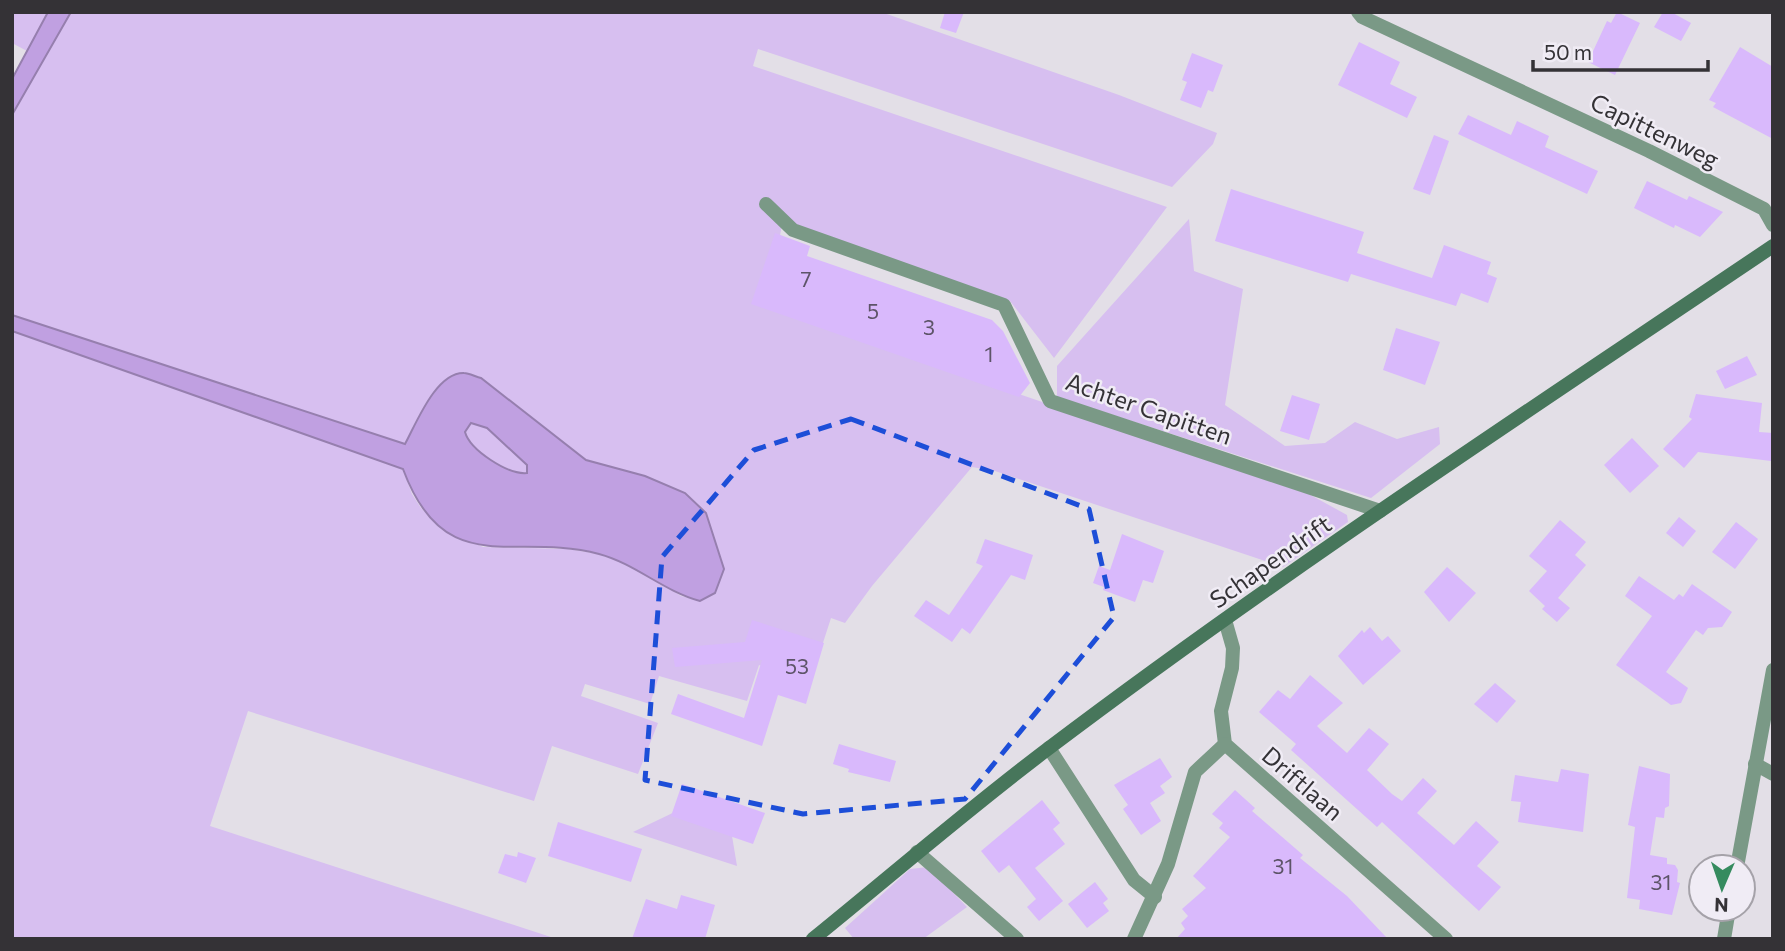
<svg xmlns="http://www.w3.org/2000/svg" width="1785" height="951" viewBox="0 0 1785 951" font-family="Commissioner,sans-serif">
	<style>
		.green { fill: #d7bff0 }
		.water { fill: #c0a0e1; stroke: #967fae; stroke-width: 2; fill-rule: evenodd }
		.building { fill: #d9b9fc }
		.lines { fill: none; stroke-linecap: round; stroke-linejoin: round }
		.street { stroke: #7a9986; stroke-width: 14 }
		.secondary { stroke: #47765b; stroke-width: 14 }
		.marked { fill: none; stroke: #1d4ed8; stroke-width: 5; stroke-dasharray: 14 9; stroke-linejoin: round }
		.labels { text-anchor: middle; dominant-baseline: central; stroke-width: 5; stroke-linejoin: round; paint-order: stroke }
		.number-label { font-size: 21px; fill: #5d5468 }
		.street-label { font-size: 24px; fill: #343236; stroke: #f0ecf5 }
	</style>
	<rect width="100%" height="100%" fill="#e3dfe7"/>
	<g class="green">
		<path d="M 12,12 L 48,12 L 27,51 L 12,43 Z"/>
		<path d="M 71,12 L 881,12 L 1119,95 L 1217,133 L 1213,144 L 1172,187 L 758,49 L 753,66 L 1167,207 L 1054,358 L 1010,301 L 782,225 L 766,307 L 1307,493 L 1347,515 L 1348,522 L 1283,567 L 995,471 L 972,467 L 872,586 L 845,623 L 831,618 L 810,683 L 759,665 L 747,701 L 659,676 L 650,704 L 585,684 L 581,696 L 658,723 L 638,774 L 552,746 L 534,801 L 248,711 L 210,826 L 557,939 L 12,939 L 12,331 L 403,469 L 412,494 L 421,508 L 439,526 L 483,547 L 568,549 L 599,554 L 633,566 L 681,596 L 700,601 L 722,560 L 716,550 L 645,476 L 586,460 L 481,378 C 476,377 469,373 464,373 C 437,372 415,423 406,444 L 12,315 L 12,115 Z"/>
		<path d="M 1189,219 L 1194,271 L 1243,289 L 1225,405 L 1285,446 L 1325,443 L 1355,422 L 1397,439 L 1439,427 L 1440,444 L 1371,498 L 1057,397 L 1057,366 Z"/>
		<path d="M 471,423 L 487,428 L 528,465 L 527,473 C 508,475 470,450 465,432 Z"/>
		<path d="M 683,808 L 732,836 L 737,866 L 633,832 Z"/>
		<path d="M 928,867 L 967,907 L 923,939 L 854,939 L 845,928 L 910,869 Z"/>
	</g>
	<g class="water">
		<path d="M 48,12 L 71,12 L 12,115 L 12,79 Z"/>
		<path d="M 12,315 L 405,444 C 416,424 436,372 464,373 C 469,373 476,377 481,378 L 586,460 L 645,476 L 685,493 L 706,513 L 724,569 L 715,593 L 700,601 C 663,591 636,564 599,554 C 514,531 445,582 403,469 L 12,331 ZM 471,423 L 487,428 L 527,465 L 527,473 C 508,475 470,450 465,432 Z"/>
	</g>
	<g class="building">
		<path d="M 945,12 L 964,12 L 956,33 L 940,28 Z"/>
		<path d="M 1617,12 L 1640,23 L 1615,75 L 1588,62 L 1607,21 L 1611,23 Z"/>
		<path d="M 1663,12 L 1671,12 L 1691,23 L 1681,41 L 1654,27 Z"/>
		<path d="M 1359,42 L 1400,62 L 1390,84 L 1417,97 L 1407,118 L 1338,85 Z"/>
		<path d="M 1740,47 L 1773,67 L 1773,139 L 1713,107 L 1716,103 L 1709,100 Z"/>
		<path d="M 1192,53 L 1223,65 L 1213,92 L 1208,90 L 1201,108 L 1180,100 L 1187,82 L 1182,80 Z"/>
		<path d="M 1468,115 L 1511,135 L 1517,121 L 1549,136 L 1545,147 L 1598,171 L 1587,194 L 1458,134 Z"/>
		<path d="M 1434,135 L 1449,141 L 1430,195 L 1413,189 Z"/>
		<path d="M 1647,181 L 1687,200 L 1689,196 L 1723,212 L 1700,237 L 1675,225 L 1674,228 L 1634,208 Z"/>
		<path d="M 1231,189 L 1364,232 L 1357,253 L 1432,278 L 1444,245 L 1491,262 L 1487,274 L 1497,278 L 1488,303 L 1461,293 L 1456,306 L 1351,274 L 1348,282 L 1215,241 Z"/>
		<path d="M 775,233 L 810,246 L 807,256 L 992,320 L 1003,331 L 1030,383 L 1019,397 L 751,304 Z"/>
		<path d="M 1396,328 L 1440,342 L 1425,385 L 1383,370 Z"/>
		<path d="M 1747,356 L 1757,375 L 1725,389 L 1716,371 Z"/>
		<path d="M 1696,394 L 1762,403 L 1759,432 L 1773,433 L 1771,461 L 1698,452 L 1684,468 L 1663,449 L 1692,419 L 1689,417 Z"/>
		<path d="M 1292,395 L 1320,404 L 1309,440 L 1280,431 Z"/>
		<path d="M 1632,438 L 1659,466 L 1630,493 L 1604,465 Z"/>
		<path d="M 1679,517 L 1696,531 L 1683,547 L 1666,533 Z"/>
		<path d="M 1560,520 L 1586,542 L 1575,555 L 1586,565 L 1558,598 L 1570,608 L 1557,622 L 1542,609 L 1545,606 L 1529,591 L 1547,571 L 1529,556 Z"/>
		<path d="M 1736,522 L 1758,539 L 1735,569 L 1712,552 Z"/>
		<path d="M 1122,534 L 1164,551 L 1153,583 L 1143,580 L 1135,602 L 1103,590 L 1104,587 L 1093,583 L 1099,566 L 1110,570 Z"/>
		<path d="M 985,539 L 1033,555 L 1025,580 L 1011,575 L 970,634 L 962,628 L 952,642 L 914,616 L 926,600 L 949,615 L 983,566 L 976,563 Z"/>
		<path d="M 1447,567 L 1476,593 L 1449,622 L 1424,592 Z"/>
		<path d="M 1639,576 L 1674,600 L 1679,594 L 1683,597 L 1692,584 L 1732,612 L 1722,627 L 1708,628 L 1703,635 L 1696,630 L 1666,672 L 1688,688 L 1681,703 L 1671,705 L 1616,665 L 1652,616 L 1625,596 Z"/>
		<path d="M 752,620 L 824,643 L 806,704 L 778,695 L 762,746 L 671,714 L 678,694 L 744,718 L 762,660 L 675,667 L 672,648 L 745,642 Z"/>
		<path d="M 1370,627 L 1382,641 L 1388,636 L 1401,651 L 1363,685 L 1338,656 L 1362,630 L 1364,633 Z"/>
		<path d="M 1310,675 L 1343,703 L 1317,726 L 1321,730 L 1347,753 L 1369,728 L 1389,744 L 1367,770 L 1392,794 L 1402,801 L 1423,778 L 1437,791 L 1417,813 L 1454,845 L 1476,821 L 1499,842 L 1477,866 L 1501,887 L 1479,911 L 1382,822 L 1377,827 L 1291,750 L 1296,744 L 1259,712 L 1278,690 L 1290,699 Z"/>
		<path d="M 1495,683 L 1516,701 L 1497,723 L 1474,704 Z"/>
		<path d="M 839,744 L 896,761 L 890,782 L 848,772 L 849,769 L 833,764 Z"/>
		<path d="M 1160,758 L 1172,777 L 1160,786 L 1165,793 L 1150,803 L 1161,821 L 1141,835 L 1123,809 L 1128,805 L 1114,785 Z"/>
		<path d="M 1639,766 L 1670,774 L 1669,806 L 1665,808 L 1664,818 L 1656,817 L 1650,855 L 1667,858 L 1667,864 L 1675,865 L 1678,870 L 1677,882 L 1680,883 L 1672,915 L 1639,909 L 1640,900 L 1627,898 L 1635,827 L 1628,825 Z"/>
		<path d="M 1561,769 L 1589,774 L 1583,832 L 1518,822 L 1521,802 L 1511,801 L 1515,775 L 1558,782 Z"/>
		<path d="M 682,784 L 765,813 L 753,844 L 671,816 Z"/>
		<path d="M 1235,790 L 1255,808 L 1252,811 L 1303,855 L 1300,858 L 1347,896 L 1388,939 L 1176,939 L 1185,929 L 1181,923 L 1188,916 L 1182,909 L 1206,888 L 1193,876 L 1230,837 L 1219,828 L 1223,823 L 1212,814 Z"/>
		<path d="M 1042,800 L 1060,823 L 1053,829 L 1065,844 L 1035,868 L 1063,901 L 1039,921 L 1027,907 L 1036,899 L 1009,865 L 999,873 L 981,851 Z"/>
		<path d="M 558,822 L 642,849 L 631,882 L 548,856 Z"/>
		<path d="M 518,852 L 536,858 L 526,883 L 498,873 L 505,854 L 517,857 Z"/>
		<path d="M 1095,882 L 1108,899 L 1103,903 L 1109,911 L 1087,928 L 1068,904 Z"/>
		<path d="M 681,895 L 715,905 L 705,939 L 632,939 L 646,899 L 677,909 Z"/>
	</g>
	<g class="lines">
		<g class="street">
			<path d="M 1358,12 L 1362,17 L 1649,151 L 1764,209 L 1773,225"/>
			<path d="M 766,204 L 793,230 L 1004,305 L 1050,401 L 1380,511"/>
			<path d="M 1225,620 L 1233,648 L 1232,668 L 1221,711 L 1225,744 L 1446,939"/>
			<path d="M 1049,748 L 1134,880 L 1155,897"/>
			<path d="M 1755,764 L 1773,774"/>
			<path d="M 917,852 L 1017,939"/>
			<path d="M 1737,867 L 1773,670"/>
			<path d="M 1134,939 L 1168,864 L 1195,772 L 1225,744"/>
			<path d="M 1724,939 L 1729,909"/>
		</g>
		<path class="secondary" d="M 813,939 C 892,875 968,809 1049,748 C 1283,571 1530,410 1773,246"/>
	</g>
	<path class="marked" d="M 851,419 L 1089,509 L 1114,617 L 965,799 L 803,814 L 645,780 L 662,557 L 754,450 Z"/>
	<g class="labels">
		<g class="number-label">
			<text x="806" y="278">7</text>
			<text x="873" y="310">5</text>
			<text x="929" y="326">3</text>
			<text x="989" y="353">1</text>
			<text x="797" y="665">53</text>
			<text x="1283" y="865">31</text>
			<text x="1661" y="881">31</text>
		</g>
		<g class="street-label">
			<text transform="translate(1655 130) rotate(26)">Capittenweg</text>
			<text transform="translate(1149 408) rotate(19)">Achter Capitten</text>
			<text transform="translate(1270 561) rotate(-35)">Schapendrift</text>
			<text transform="translate(1303 783) rotate(41)">Driftlaan</text>
		</g>
	</g>
	<rect width="1785" height="951" fill="none" stroke="#343236" stroke-width="28"/>
	<g transform="translate(1722 888) rotate(182)"><circle r="33" fill="#f0ecf5" stroke="#a5a2a9" stroke-width="2"/>
	<path d="M0-5L12 26L0 18L-12 26Z" fill="#358b5f"/>
	<text y="-10" font-size="19" font-weight="bold" text-anchor="middle" fill="#343236">N</text>
	</g>
	<path d="M1533 60v10h175v-10" fill="none" stroke="#343236" stroke-width="3.5"/>
	<text x="1544" y="60" font-size="21" fill="#343236" stroke="#f0ecf5" stroke-width="5" paint-order="stroke">50 m</text>
</svg>
